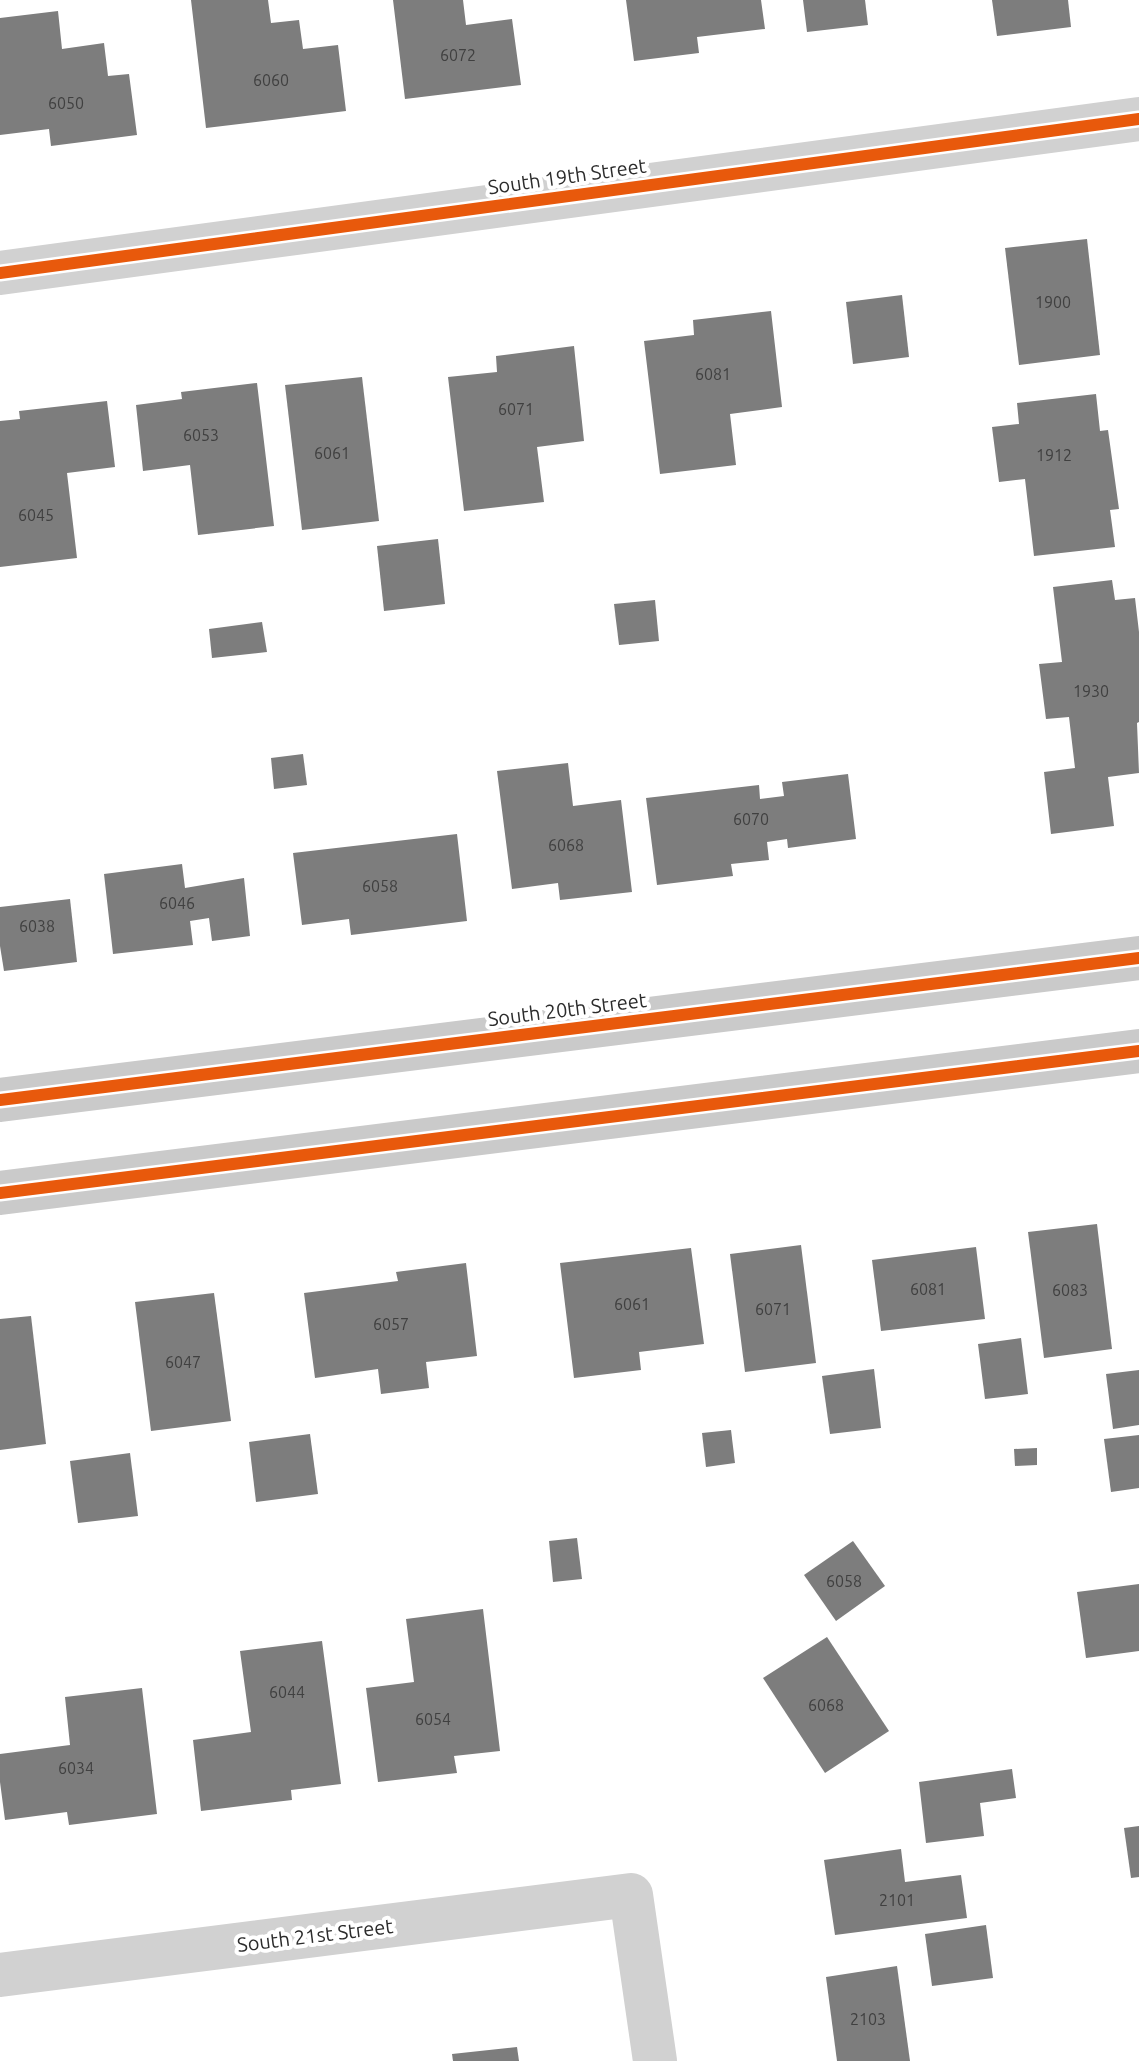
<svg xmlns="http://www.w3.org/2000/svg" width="1139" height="2061" viewBox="0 0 1139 2061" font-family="Ubuntu,sans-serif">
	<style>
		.building { fill: #7d7d7d }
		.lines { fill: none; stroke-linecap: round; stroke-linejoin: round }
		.street { stroke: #d1d1d1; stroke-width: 44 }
		.secondary { stroke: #cacaca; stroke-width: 44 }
		.cycleway-casing { stroke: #fff; stroke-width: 17 }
		.cycleway { stroke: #e8590c; stroke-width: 12 }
		.labels { text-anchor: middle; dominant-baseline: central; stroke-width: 8; stroke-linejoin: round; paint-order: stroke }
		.number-label { font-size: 16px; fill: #404040 }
		.street-label { font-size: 20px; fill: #2c2c2c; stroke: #fff }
	</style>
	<rect width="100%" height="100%" fill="#fff"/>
	<g class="building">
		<path d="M 191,0 L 268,0 L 271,23 L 299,20 L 303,49 L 338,45 L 346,111 L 206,128 Z"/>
		<path d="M 393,0 L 463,0 L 466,25 L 512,19 L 521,85 L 405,99 Z"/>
		<path d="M 626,0 L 761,0 L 765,29 L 697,37 L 699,53 L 634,61 Z"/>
		<path d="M 803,0 L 865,0 L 868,25 L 807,32 Z"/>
		<path d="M 992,0 L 1068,0 L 1071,27 L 997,36 Z"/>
		<path d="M 58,11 L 62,49 L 104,43 L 108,76 L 129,74 L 137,135 L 51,146 L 49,129 L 0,135 L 0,18 Z"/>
		<path d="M 1087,239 L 1100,355 L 1019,365 L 1005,248 Z"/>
		<path d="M 902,295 L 909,357 L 853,364 L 846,302 Z"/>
		<path d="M 771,311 L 782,407 L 730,414 L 736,465 L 660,474 L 644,341 L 694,335 L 693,320 Z"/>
		<path d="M 574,346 L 584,441 L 537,447 L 544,502 L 464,511 L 448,377 L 497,372 L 496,356 Z"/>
		<path d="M 362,377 L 379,521 L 302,530 L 285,385 Z"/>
		<path d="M 257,383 L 274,526 L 198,535 L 190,465 L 143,471 L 136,405 L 182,399 L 181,392 Z"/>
		<path d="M 1096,394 L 1100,431 L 1108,430 L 1119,509 L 1110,510 L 1115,547 L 1034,556 L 1025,479 L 999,482 L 992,427 L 1019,424 L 1017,403 Z"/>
		<path d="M 107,401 L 115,467 L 67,473 L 77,558 L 0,567 L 0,421 L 20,419 L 19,411 Z"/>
		<path d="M 438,539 L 445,604 L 384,611 L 377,546 Z"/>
		<path d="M 1112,580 L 1115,600 L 1135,598 L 1139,632 L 1139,722 L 1137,723 L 1139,773 L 1108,777 L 1114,826 L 1051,834 L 1044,772 L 1075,768 L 1069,717 L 1046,719 L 1039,664 L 1062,662 L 1053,587 Z"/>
		<path d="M 655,600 L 659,641 L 619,645 L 614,604 Z"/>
		<path d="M 262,622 L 267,652 L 212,658 L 209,629 Z"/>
		<path d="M 303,754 L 307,785 L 274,789 L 271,758 Z"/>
		<path d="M 568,763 L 573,806 L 621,800 L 632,892 L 560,900 L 558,883 L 512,889 L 497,771 Z"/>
		<path d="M 848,774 L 856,839 L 788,848 L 787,839 L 767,842 L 769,860 L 731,864 L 733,876 L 657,885 L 646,798 L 759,785 L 760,799 L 784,796 L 782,782 Z"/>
		<path d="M 457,834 L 467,921 L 351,935 L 349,919 L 302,925 L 293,853 Z"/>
		<path d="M 182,864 L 185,888 L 244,878 L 250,936 L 212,941 L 209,918 L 190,921 L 193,945 L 113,954 L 104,874 Z"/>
		<path d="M 70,899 L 77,962 L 4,971 L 0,946 L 0,907 Z"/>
		<path d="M 1097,1224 L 1112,1349 L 1044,1358 L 1028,1232 Z"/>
		<path d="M 801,1245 L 816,1363 L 745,1372 L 730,1254 Z"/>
		<path d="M 976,1247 L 985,1319 L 881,1331 L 872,1260 Z"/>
		<path d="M 691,1248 L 704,1344 L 639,1352 L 641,1370 L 574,1378 L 560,1263 Z"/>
		<path d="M 466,1263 L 477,1356 L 426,1362 L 429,1388 L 381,1394 L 378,1369 L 315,1378 L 304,1293 L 398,1281 L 396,1272 Z"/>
		<path d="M 214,1293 L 231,1421 L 151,1431 L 135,1302 Z"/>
		<path d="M 31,1316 L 46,1444 L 0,1450 L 0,1319 Z"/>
		<path d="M 1021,1338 L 1028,1394 L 985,1399 L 978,1344 Z"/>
		<path d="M 874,1369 L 881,1428 L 830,1434 L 822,1376 Z"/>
		<path d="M 1139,1370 L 1139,1425 L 1113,1429 L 1106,1374 Z"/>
		<path d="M 731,1430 L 735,1463 L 706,1467 L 702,1433 Z"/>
		<path d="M 310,1434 L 318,1494 L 256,1502 L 249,1442 Z"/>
		<path d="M 1139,1435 L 1139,1488 L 1111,1492 L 1104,1439 Z"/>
		<path d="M 1037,1448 L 1037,1465 L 1015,1466 L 1014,1449 Z"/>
		<path d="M 130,1453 L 138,1516 L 78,1523 L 70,1461 Z"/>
		<path d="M 577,1538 L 582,1579 L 553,1582 L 549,1541 Z"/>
		<path d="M 853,1541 L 885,1586 L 836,1621 L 804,1575 Z"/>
		<path d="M 1139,1584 L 1139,1651 L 1086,1658 L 1077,1592 Z"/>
		<path d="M 483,1609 L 500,1751 L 454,1756 L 457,1773 L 378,1782 L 366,1688 L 414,1682 L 406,1619 Z"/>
		<path d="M 827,1637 L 889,1731 L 825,1773 L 763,1678 Z"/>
		<path d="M 322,1641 L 341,1784 L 291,1790 L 292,1800 L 201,1811 L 193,1740 L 251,1732 L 240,1651 Z"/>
		<path d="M 142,1688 L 157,1814 L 69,1825 L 67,1812 L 5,1820 L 0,1782 L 0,1754 L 70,1745 L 65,1697 Z"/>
		<path d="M 1012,1769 L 1016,1798 L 980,1803 L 984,1836 L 926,1843 L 919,1782 Z"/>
		<path d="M 1139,1826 L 1139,1877 L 1131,1878 L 1124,1828 Z"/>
		<path d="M 901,1849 L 905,1882 L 961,1875 L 967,1918 L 835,1935 L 824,1860 Z"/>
		<path d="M 986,1925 L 993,1978 L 932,1986 L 925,1934 Z"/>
		<path d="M 897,1966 L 910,2061 L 837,2061 L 826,1977 Z"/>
		<path d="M 517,2047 L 519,2061 L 453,2061 L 452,2054 Z"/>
	</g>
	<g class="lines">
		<g class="street">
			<path d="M 0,273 L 1139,119"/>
			<path d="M 0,1975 L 631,1895 L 655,2061"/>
		</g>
		<g class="secondary">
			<path d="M 0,1100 L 1139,958"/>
			<path d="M 0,1193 L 1139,1051"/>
		</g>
		<defs>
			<g id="cycleway">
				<path d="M 0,273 L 1139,119"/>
				<path d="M 0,1100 L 1139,958"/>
				<path d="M 0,1193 L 1139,1051"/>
			</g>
		</defs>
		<use href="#cycleway" class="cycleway-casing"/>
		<use href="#cycleway" class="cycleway"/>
	</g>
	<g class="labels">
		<g class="number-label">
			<text x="458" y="55">6072</text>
			<text x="271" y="80">6060</text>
			<text x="66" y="103">6050</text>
			<text x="1053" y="302">1900</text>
			<text x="713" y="374">6081</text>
			<text x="516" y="409">6071</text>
			<text x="201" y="435">6053</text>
			<text x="332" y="453">6061</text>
			<text x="1054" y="455">1912</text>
			<text x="36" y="515">6045</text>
			<text x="1091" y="691">1930</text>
			<text x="751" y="819">6070</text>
			<text x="566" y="845">6068</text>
			<text x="380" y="886">6058</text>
			<text x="177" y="903">6046</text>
			<text x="37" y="926">6038</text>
			<text x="928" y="1289">6081</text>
			<text x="1070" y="1290">6083</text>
			<text x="632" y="1304">6061</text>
			<text x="773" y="1309">6071</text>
			<text x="391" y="1324">6057</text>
			<text x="183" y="1362">6047</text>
			<text x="844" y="1581">6058</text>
			<text x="287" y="1692">6044</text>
			<text x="826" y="1705">6068</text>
			<text x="433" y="1719">6054</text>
			<text x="76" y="1768">6034</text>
			<text x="897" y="1900">2101</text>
			<text x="868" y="2019">2103</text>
		</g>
		<g class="street-label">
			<text transform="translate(567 176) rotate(-8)">South 19th Street</text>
			<text transform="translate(567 1009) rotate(-7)">South 20th Street</text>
			<text transform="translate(315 1935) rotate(-7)">South 21st Street</text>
		</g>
	</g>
</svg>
